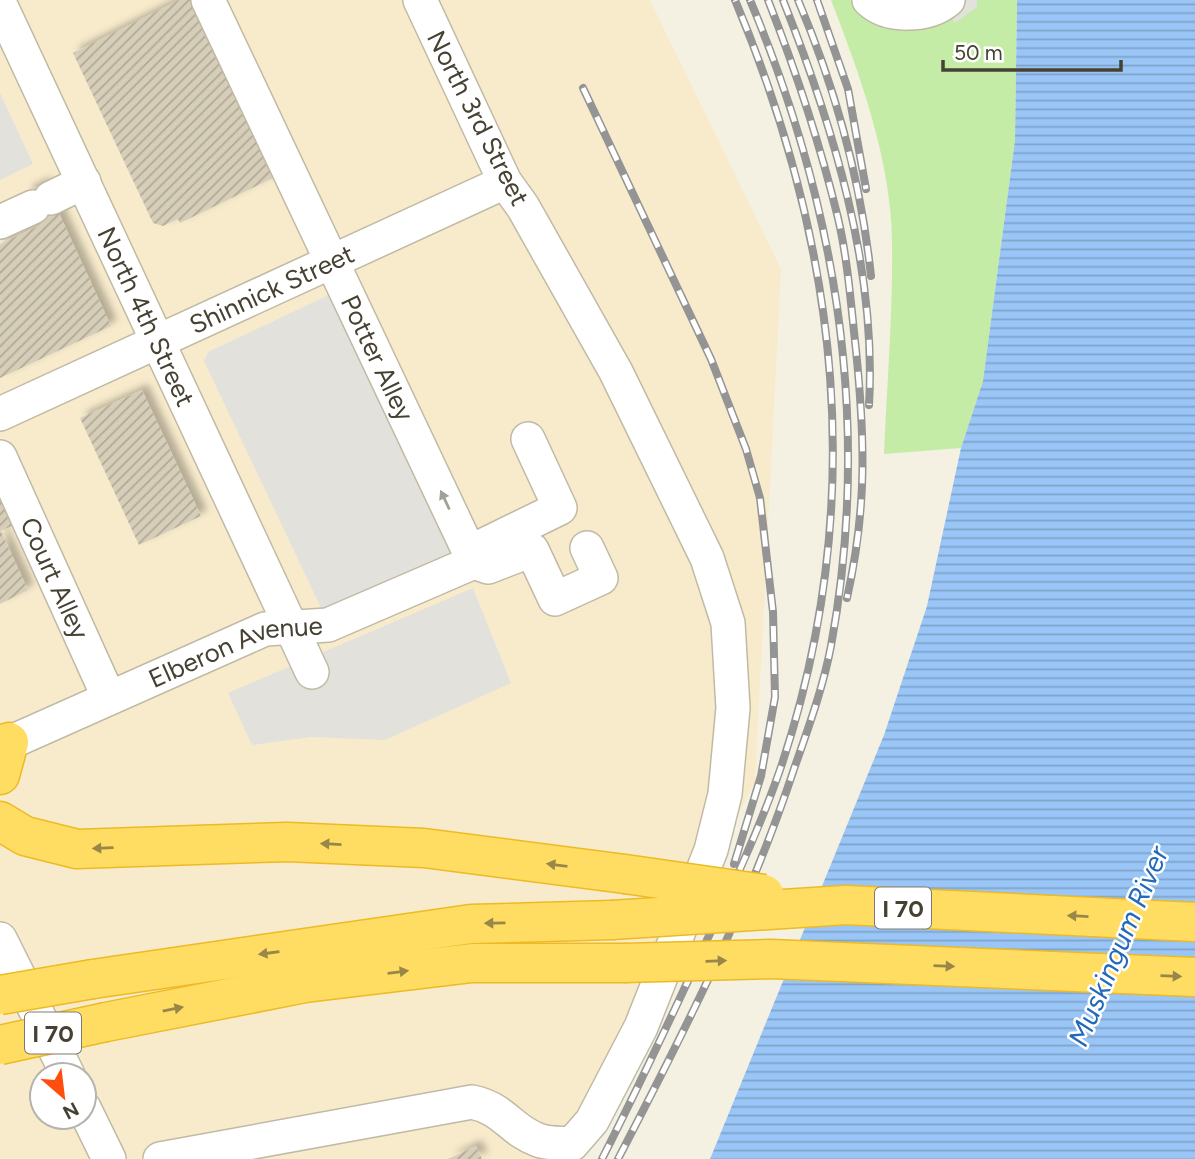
<svg xmlns="http://www.w3.org/2000/svg" width="1195" height="1159" viewBox="0 0 1195 1159" font-family="Figtree,sans-serif">
	<style>
		.commercial { fill: #f8ebcc; fill-rule: evenodd }
		.park { fill: #c5eca7 }
		.parking { fill: #e3e1dc }
		.water { fill: url(#water-rules) }
		.building { fill: url(#building-hatch); filter: url(#shadow) }
		.lines { fill: none; stroke-linecap: round; stroke-linejoin: round }
		.minor-casing { stroke: #c0baa5; stroke-width: 36 }
		.highway-casing { stroke: #edba24; stroke-width: 41 }
		.minor { stroke: #fff; stroke-width: 33 }
		.highway { stroke: #ffdd63; stroke-width: 38 }
		.rail-casing { stroke: #949494; stroke-width: 8 }
		.rail { stroke: #fff; stroke-width: 5; stroke-dasharray: 16; stroke-linecap: butt }
		.highway-bridge-casing { stroke: #edba24; stroke-width: 41; stroke-linecap: butt }
		.highway-bridge { stroke: #ffdd63; stroke-width: 38 }
		.oneway { fill: #a2a099 }
		.oneway2 { fill: #998749 }
		.labels { text-anchor: middle; dominant-baseline: central; stroke-width: 5; stroke-linejoin: round; paint-order: stroke }
		.shield { fill: #fff; stroke: #7e7a70; stroke-width: 2 }
		.shield-label { font-size: 24px; font-weight: bold; fill: #464133 }
		.street-label { font-size: 26px; fill: #464133; stroke: #fff }
		.water-label { font-size: 28px; font-style: italic; fill: #2269bc; stroke: #fff }
	</style>
	<defs>
		<pattern id="water-rules" width="6" height="5" patternUnits="userSpaceOnUse" patternTransform="scale(1.75)"><rect width="6" height="5" fill="#99c6f7"/><path d="M0 2.5h6" fill="none" stroke="#7fa2c9"/></pattern>
		<pattern id="building-hatch" width="6" height="6" patternUnits="userSpaceOnUse" patternTransform="scale(1.75)"><rect width="6" height="6" fill="#d6ceb8"/><path d="M-1 1l2-2M0 6l6-6M5 7l2-2" fill="none" stroke="#afa996"/></pattern>
		<filter id="shadow"><feDropShadow dx="6" dy="-6" stdDeviation="3.5" flood-color="#0004"/></filter>
	</defs>
	<rect width="100%" height="100%" fill="#f4f1e3"/>
	<path class="commercial" d="M 0,0 L 650,0 L 781,269 L 755,782 L 561,1159 L 0,1159 ZM 42,1075 L 84,1075 L 84,1117 L 42,1117 Z"/>
	<path class="park" d="M 831,0 L 1017,0 L 1015,140 L 983,381 L 961,448 L 884,454 C 887,384 893,312 892,242 C 891,160 860,75 831,0 Z"/>
	<g class="parking">
		<path d="M 938,0 L 977,0 L 977,7 L 955,23 Z"/>
		<path d="M 0,93 L 33,164 L 0,180 Z"/>
		<path d="M 337,291 L 462,549 L 323,612 L 204,361 L 208,352 Z"/>
		<path d="M 473,588 L 511,683 L 385,740 L 311,737 L 252,745 L 228,693 Z"/>
	</g>
	<path class="water" d="M 1017,0 L 1195,0 L 1195,1159 L 710,1159 L 884,735 L 927,606 L 961,448 L 983,381 L 1015,140 Z"/>
	<g class="building">
		<path d="M 179,0 L 193,0 L 277,176 L 180,223 L 178,219 L 163,226 L 153,223 L 73,53 Z"/>
		<path d="M 45,183 L 111,326 L 0,378 L 0,244 L 41,225 L 26,192 Z"/>
		<path d="M 142,390 L 201,516 L 139,545 L 80,418 Z"/>
		<path d="M 0,485 L 18,523 L 1,531 L 28,590 L 0,604 Z"/>
		<path d="M 476,1146 L 482,1159 L 448,1159 Z"/>
	</g>
	<g class="lines">
		<defs>
			<g id="minor">
				<path id="s1" d="M 208,0 L 474,562"/>
				<path d="M 869,0 C 888,18 928,17 948,0"/>
				<path id="s2" d="M 0,4 L 312,672"/>
				<path d="M 51,198 L 84,182"/>
				<path d="M 0,222 L 33,207"/>
				<path id="s3" d="M 0,414 L 505,182"/>
				<path id="s4" d="M 0,457 L 109,698"/>
				<path d="M 474,562 L 488,567 L 532,550 L 555,599 L 601,578 L 587,548"/>
				<path d="M 474,562 L 478,548 L 560,508 L 528,439"/>
				<path id="s5" d="M 0,747 L 265,629 L 328,625 L 474,562"/>
				<path d="M 0,939 L 68,1075"/>
				<path d="M 84,1108 L 109,1159"/>
				<path d="M 160,1159 L 472,1102 C 505,1109 510,1130 538,1140 C 548,1144 561,1143 572,1144 L 592,1121 L 641,1027 L 711,850 L 725,794 L 733,708 L 728,623 L 707,558 L 616,372 L 523,207 L 505,182 L 420,0"/>
			</g>
			<g id="highway">
				<path d="M 0,775 L 9,742"/>
				<path d="M 0,821 L 25,836 L 77,849 L 287,842 L 424,848 L 625,874"/>
				<path d="M 93,979 L 471,924 L 612,920"/>
				<path d="M 106,1022 L 305,983 L 472,963 L 624,963"/>
			</g>
		</defs>
		<use href="#minor" class="minor-casing"/>
		<use href="#highway" class="highway-casing"/>
		<use href="#minor" class="minor"/>
		<use href="#highway" class="highway"/>
		<defs>
			<g id="rail">
				<path d="M 768,0 C 796,71 820,144 838,218 C 848,261 851,306 856,350 C 865,441 867,508 847,598"/>
				<path d="M 783,0 C 833,126 877,268 869,405"/>
				<path d="M 798,0 C 835,87 861,182 871,276"/>
				<path d="M 817,0 L 848,89 L 866,189"/>
				<path d="M 583,88 L 711,359 L 746,449 L 760,498 L 773,612 L 775,697 L 761,776 L 734,864"/>
				<path d="M 602,1159 C 641,1082 677,1005 713,927 C 739,873 763,820 782,764 C 868,503 840,250 735,0"/>
				<path d="M 618,1159 C 684,1032 749,905 794,769 C 808,729 823,688 831,646 C 872,423 837,207 750,0"/>
			</g>
		</defs>
		<use href="#rail" class="rail-casing"/>
		<use href="#rail" class="rail"/>
		<defs>
			<g id="highway-bridge">
				<path d="M 625,874 L 764,894"/>
				<path d="M 612,920 L 846,905 L 1195,922"/>
				<path d="M 624,963 L 771,959 L 1195,977"/>
				<path d="M 0,995 L 93,979"/>
				<path d="M 0,1045 L 106,1022"/>
			</g>
		</defs>
		<use href="#highway-bridge" class="highway-bridge-casing"/>
		<use href="#highway-bridge" class="highway-bridge"/>
	</g>
	<defs><path id="oneway-solid" d="M-6-.8H1V-3.2L6.5 0L1 3.2V.8H-6Z" transform="scale(1.75)"/></defs>
	<use class="oneway" href="#oneway-solid" transform="translate(445 500) rotate(-115)"/>
	<g class="oneway2">
		<use href="#oneway-solid" transform="translate(331 844) rotate(-177)"/>
		<use href="#oneway-solid" transform="translate(103 848) rotate(178)"/>
		<use href="#oneway-solid" transform="translate(557 865) rotate(-173)"/>
		<use href="#oneway-solid" transform="translate(1078 916) rotate(-177)"/>
		<use href="#oneway-solid" transform="translate(495 923) rotate(179)"/>
		<use href="#oneway-solid" transform="translate(269 953) rotate(172)"/>
		<use href="#oneway-solid" transform="translate(716 961) rotate(-2)"/>
		<use href="#oneway-solid" transform="translate(944 966) rotate(2)"/>
		<use href="#oneway-solid" transform="translate(398 972) rotate(-7)"/>
		<use href="#oneway-solid" transform="translate(1171 976) rotate(2)"/>
		<use href="#oneway-solid" transform="translate(173 1009) rotate(-11)"/>
	</g>
	<g class="labels">
		<g class="shield">
			<rect x="875" y="887.5" width="56" height="41" rx="5"/>
			<rect x="25" y="1012.5" width="56" height="41" rx="5"/>
		</g>
		<g class="shield-label">
			<text x="903" y="908">I 70</text>
			<text x="53" y="1033">I 70</text>
		</g>
		<g class="street-label">
			<text transform="translate(478 118) rotate(63)">North 3rd Street</text>
			<text stroke="none"><textPath href="#s3" startOffset="299">Shinnick Street</textPath></text>
			<text stroke="none"><textPath href="#s2" startOffset="345">North 4th Street</textPath></text>
			<text stroke="none"><textPath href="#s1" startOffset="396">Potter Alley</textPath></text>
			<text stroke="none"><textPath href="#s4" startOffset="133">Court Alley</textPath></text>
			<text stroke="none"><textPath href="#s5" startOffset="256">Elberon Avenue</textPath></text>
		</g>
		<g class="water-label">
			<text transform="translate(1118 946) rotate(-67)">Muskingum River</text>
		</g>
	</g>
	<g transform="translate(63 1096) rotate(152)"><circle r="33" fill="#ffffff" stroke="#b5b3ad" stroke-width="2"/>
	<path d="M0-5L12 26L0 18L-12 26Z" fill="#ff4f0f"/>
	<text y="-10" font-size="19" font-weight="bold" text-anchor="middle" fill="#464133">N</text>
	</g>
	<path d="M943 60v10h178v-10" fill="none" stroke="#464133" stroke-width="3.5"/>
	<text x="954" y="60" font-size="21" fill="#464133" stroke="#ffffff" stroke-width="5" paint-order="stroke">50 m</text>
</svg>
